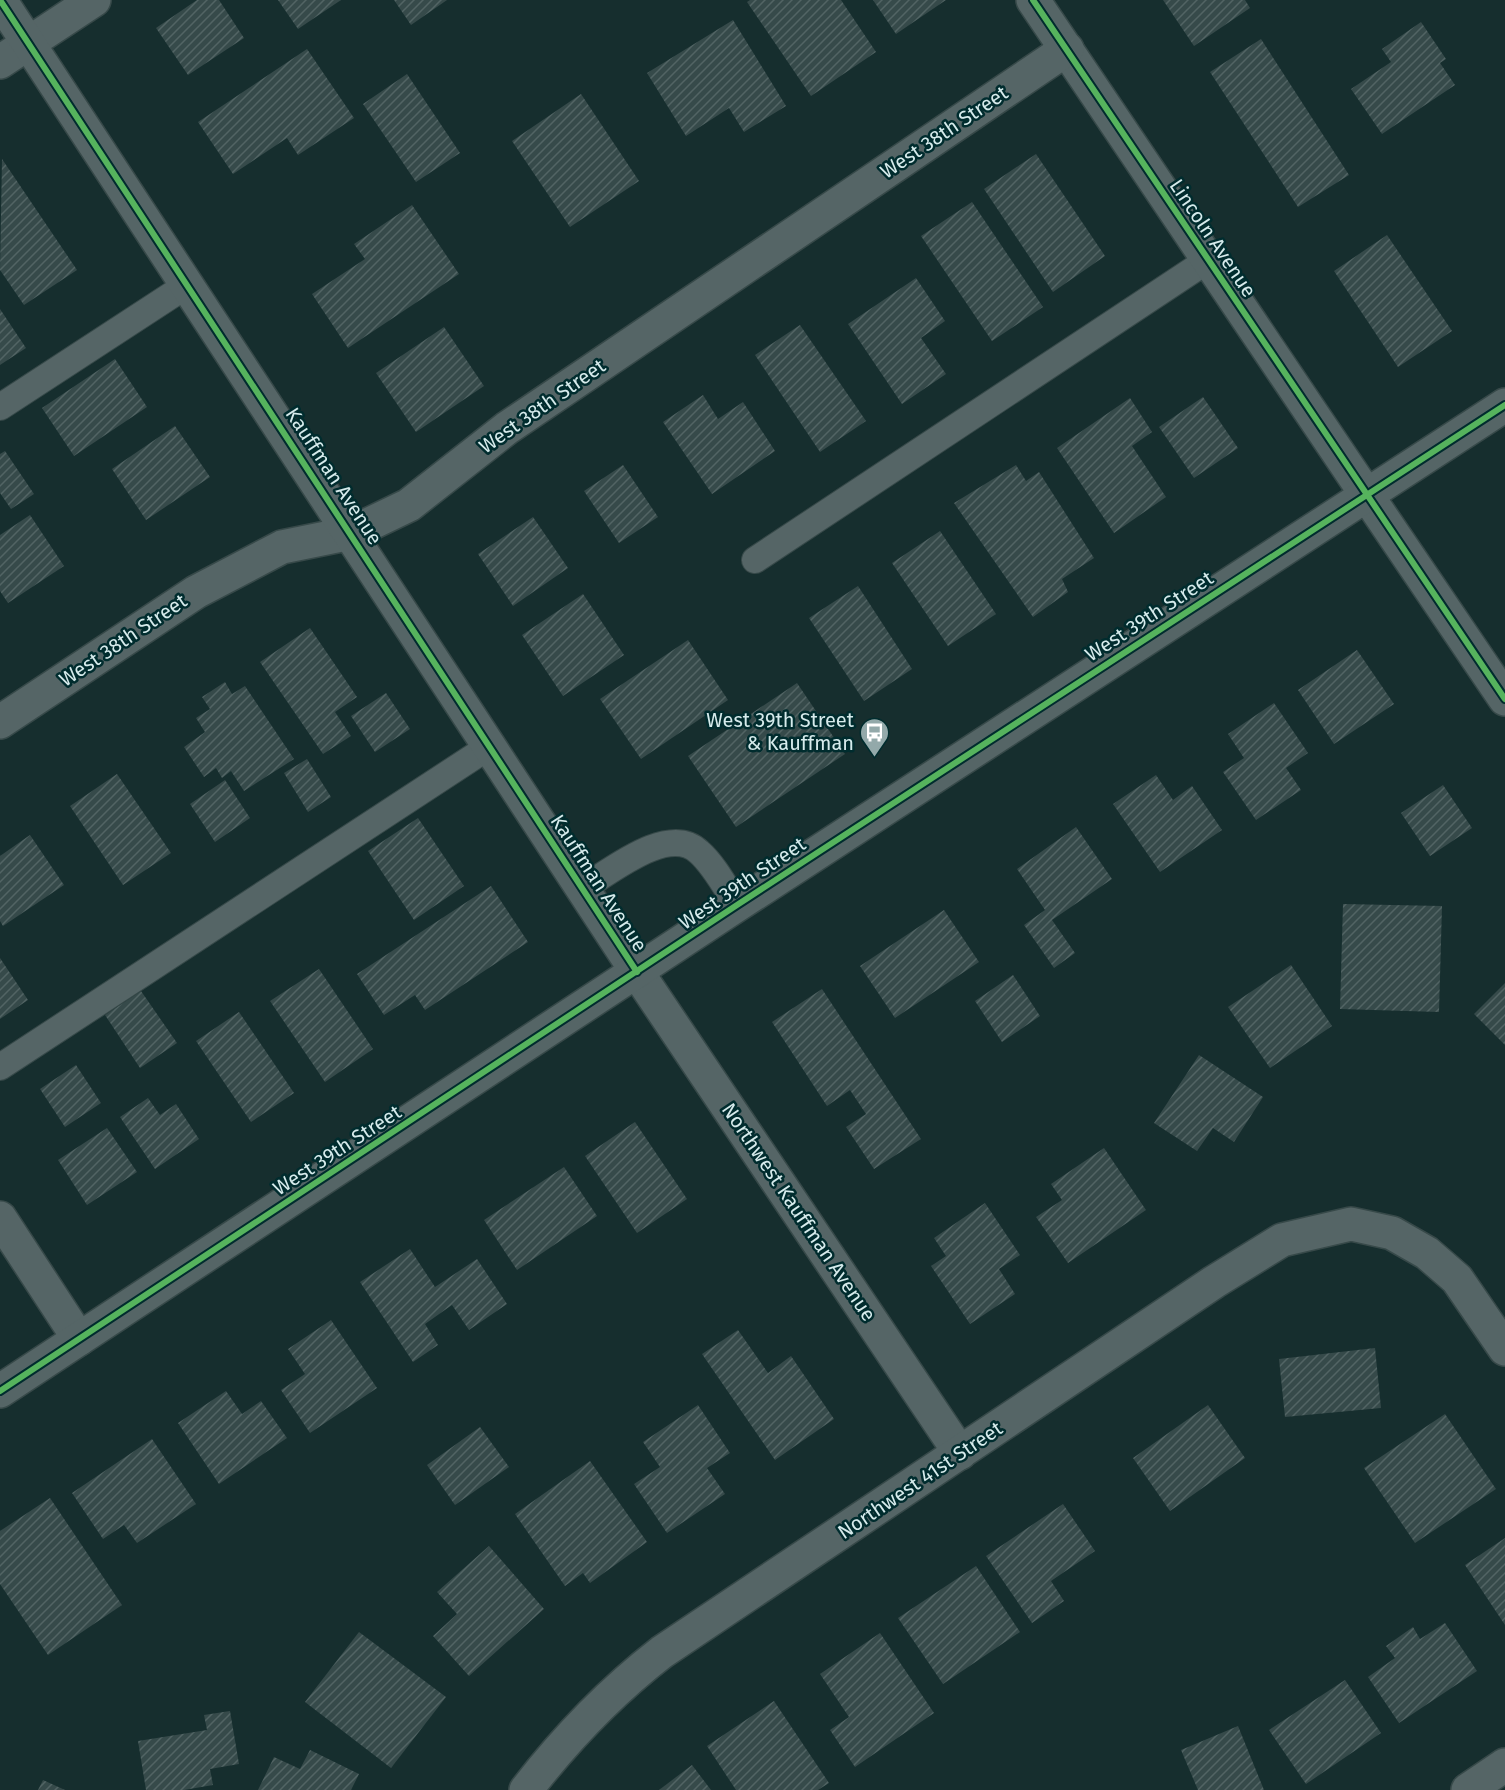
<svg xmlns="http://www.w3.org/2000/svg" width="1505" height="1790" viewBox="0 0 1505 1790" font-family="'Fira Sans',sans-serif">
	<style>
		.building { fill: url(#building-hatch) }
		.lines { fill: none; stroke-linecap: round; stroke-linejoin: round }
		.service-casing { stroke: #374949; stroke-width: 28 }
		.minor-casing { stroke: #374949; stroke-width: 36 }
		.tertiary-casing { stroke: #374949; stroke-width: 36 }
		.service { stroke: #556566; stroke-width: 26 }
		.minor { stroke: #556566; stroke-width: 33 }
		.tertiary { stroke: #556566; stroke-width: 33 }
		.cycleway-casing { stroke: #002c2e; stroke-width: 10 }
		.cycleway { stroke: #56b35d; stroke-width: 6 }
		.labels { text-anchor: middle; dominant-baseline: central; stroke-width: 5; stroke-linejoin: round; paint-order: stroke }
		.street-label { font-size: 20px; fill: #d6ebec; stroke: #002c2e }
		.poi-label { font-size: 20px; fill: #d6ebec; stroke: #002c2e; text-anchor: end }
	</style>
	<defs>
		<pattern id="building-hatch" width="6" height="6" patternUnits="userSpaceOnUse" patternTransform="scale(1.5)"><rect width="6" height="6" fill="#364a4a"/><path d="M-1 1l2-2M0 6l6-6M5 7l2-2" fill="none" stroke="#526464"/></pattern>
	</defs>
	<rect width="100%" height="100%" fill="#162e2e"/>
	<g class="building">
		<path d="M 197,0 L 219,0 L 244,38 L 188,75 L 156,28 Z"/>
		<path d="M 278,0 L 341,0 L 298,29 Z"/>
		<path d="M 394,0 L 447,0 L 411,25 Z"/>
		<path d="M 750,0 L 841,0 L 876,52 L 811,96 L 747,2 Z"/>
		<path d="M 873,0 L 946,0 L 896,34 Z"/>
		<path d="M 1163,0 L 1245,0 L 1250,8 L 1194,46 Z"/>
		<path d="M 733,20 L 786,106 L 744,132 L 729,108 L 686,136 L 647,73 Z"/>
		<path d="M 1421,22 L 1446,59 L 1440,63 L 1455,85 L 1382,134 L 1351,89 L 1391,62 L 1382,49 Z"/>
		<path d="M 1261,39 L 1349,175 L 1298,207 L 1210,72 Z"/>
		<path d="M 307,49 L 354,118 L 298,155 L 287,138 L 233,174 L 198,122 Z"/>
		<path d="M 407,74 L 460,153 L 416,182 L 363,104 Z"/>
		<path d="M 581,94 L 639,181 L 570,227 L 512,141 Z"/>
		<path d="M 1036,154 L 1105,256 L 1053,292 L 984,189 Z"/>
		<path d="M 2,159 L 77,270 L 24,305 L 0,270 Z"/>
		<path d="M 972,202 L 1043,307 L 992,341 L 921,236 Z"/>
		<path d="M 412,205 L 459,274 L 348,348 L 312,294 L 365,259 L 354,244 Z"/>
		<path d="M 1387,235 L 1452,331 L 1398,367 L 1334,271 Z"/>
		<path d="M 916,278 L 945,321 L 921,338 L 946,374 L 902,404 L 848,324 Z"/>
		<path d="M 0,309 L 26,348 L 0,365 Z"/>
		<path d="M 800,325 L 866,421 L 820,452 L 755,355 Z"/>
		<path d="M 444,327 L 484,386 L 416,432 L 376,373 Z"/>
		<path d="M 115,359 L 147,407 L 74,456 L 42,408 Z"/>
		<path d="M 703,395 L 718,419 L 743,402 L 775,451 L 712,494 L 663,422 Z"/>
		<path d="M 1203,397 L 1238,448 L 1194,478 L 1159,427 Z"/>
		<path d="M 1130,398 L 1152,432 L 1132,446 L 1166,497 L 1114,533 L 1057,448 Z"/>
		<path d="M 175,426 L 210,477 L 146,520 L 112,469 Z"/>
		<path d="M 5,451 L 34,494 L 11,509 L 0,493 L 0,454 Z"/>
		<path d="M 623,465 L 658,517 L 619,543 L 584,491 Z"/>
		<path d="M 1016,465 L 1026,481 L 1039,472 L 1094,558 L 1062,579 L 1068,592 L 1033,617 L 954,503 Z"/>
		<path d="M 30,515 L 64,566 L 8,603 L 0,591 L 0,535 Z"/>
		<path d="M 533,517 L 568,568 L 513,606 L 478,554 Z"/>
		<path d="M 940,531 L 996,614 L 948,646 L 892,563 Z"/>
		<path d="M 858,586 L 912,669 L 864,701 L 809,618 Z"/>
		<path d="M 583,594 L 624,655 L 563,696 L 522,635 Z"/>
		<path d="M 310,628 L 357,697 L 335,712 L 351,736 L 323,754 L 260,662 Z"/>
		<path d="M 688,640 L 728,700 L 641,759 L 600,699 Z"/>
		<path d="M 1357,650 L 1394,704 L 1334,744 L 1298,690 Z"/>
		<path d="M 225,682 L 232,694 L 245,686 L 294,759 L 244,791 L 231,771 L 222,778 L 216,768 L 204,777 L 184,747 L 205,732 L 196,718 L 210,709 L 202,697 Z"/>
		<path d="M 797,683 L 845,754 L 736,827 L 688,756 Z"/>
		<path d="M 386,693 L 410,729 L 375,752 L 351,716 Z"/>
		<path d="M 1274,703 L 1308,753 L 1286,768 L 1301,790 L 1256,820 L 1223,772 L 1244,758 L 1228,734 Z"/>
		<path d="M 307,759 L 331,797 L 308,812 L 284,773 Z"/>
		<path d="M 117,774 L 171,853 L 123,885 L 70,806 Z"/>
		<path d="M 1156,775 L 1173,800 L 1192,786 L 1222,830 L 1160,872 L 1113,804 Z"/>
		<path d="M 225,780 L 250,818 L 215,842 L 190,804 Z"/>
		<path d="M 1443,785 L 1472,828 L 1430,856 L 1401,813 Z"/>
		<path d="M 418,818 L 464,886 L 414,920 L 368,851 Z"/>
		<path d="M 1076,827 L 1112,879 L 1052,920 L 1075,953 L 1054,968 L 1024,925 L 1045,910 L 1017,869 Z"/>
		<path d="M 30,835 L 64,885 L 3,926 L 0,921 L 0,856 Z"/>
		<path d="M 491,886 L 528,942 L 425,1010 L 415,995 L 384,1015 L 357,974 Z"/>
		<path d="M 1343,904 L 1442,906 L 1439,1012 L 1340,1009 Z"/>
		<path d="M 944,910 L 979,962 L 895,1018 L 860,966 Z"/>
		<path d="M 0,958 L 28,1000 L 0,1019 Z"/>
		<path d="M 1291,965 L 1332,1026 L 1270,1068 L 1228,1007 Z"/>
		<path d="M 319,969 L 373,1049 L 325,1082 L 270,1001 Z"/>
		<path d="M 1013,975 L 1040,1016 L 1002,1042 L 975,1001 Z"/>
		<path d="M 1505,983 L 1505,1045 L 1474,1014 Z"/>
		<path d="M 822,989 L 921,1139 L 874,1169 L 846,1127 L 866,1114 L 850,1090 L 827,1106 L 772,1022 Z"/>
		<path d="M 141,991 L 177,1043 L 140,1068 L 105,1015 Z"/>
		<path d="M 239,1012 L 294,1093 L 251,1122 L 196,1041 Z"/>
		<path d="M 1199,1055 L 1263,1097 L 1234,1142 L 1213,1128 L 1197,1151 L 1154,1123 Z"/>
		<path d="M 76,1065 L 101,1103 L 65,1127 L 40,1089 Z"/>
		<path d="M 148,1098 L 160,1115 L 176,1104 L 199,1139 L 155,1169 L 120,1117 Z"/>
		<path d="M 635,1122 L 687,1199 L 637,1233 L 585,1156 Z"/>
		<path d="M 107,1128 L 137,1172 L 87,1205 L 58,1160 Z"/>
		<path d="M 1104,1148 L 1146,1210 L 1068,1263 L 1036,1217 L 1062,1200 L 1051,1184 Z"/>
		<path d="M 564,1167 L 597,1216 L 517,1270 L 484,1220 Z"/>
		<path d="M 985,1203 L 1020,1255 L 999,1269 L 1015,1294 L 970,1324 L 931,1266 L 946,1256 L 934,1238 Z"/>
		<path d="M 410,1249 L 435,1287 L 477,1259 L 507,1304 L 469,1330 L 452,1305 L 425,1324 L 438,1345 L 413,1362 L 360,1282 Z"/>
		<path d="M 331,1320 L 377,1388 L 310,1433 L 281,1390 L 305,1374 L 288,1349 Z"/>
		<path d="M 738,1330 L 768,1373 L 791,1356 L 834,1419 L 775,1460 L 702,1354 Z"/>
		<path d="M 1375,1348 L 1381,1408 L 1285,1417 L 1279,1359 Z"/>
		<path d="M 226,1391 L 242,1414 L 261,1401 L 287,1438 L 219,1484 L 178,1423 Z"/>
		<path d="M 698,1405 L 730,1453 L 707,1468 L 725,1494 L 667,1533 L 634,1484 L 660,1467 L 643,1442 Z"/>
		<path d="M 1208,1405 L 1245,1458 L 1170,1511 L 1133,1458 Z"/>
		<path d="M 1445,1414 L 1496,1489 L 1415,1543 L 1364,1468 Z"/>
		<path d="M 480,1427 L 509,1467 L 455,1505 L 427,1465 Z"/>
		<path d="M 152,1439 L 196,1504 L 137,1543 L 124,1525 L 103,1539 L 72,1493 Z"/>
		<path d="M 590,1461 L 647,1542 L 590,1583 L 583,1573 L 565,1586 L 515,1514 Z"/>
		<path d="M 50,1498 L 122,1605 L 48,1655 L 0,1584 L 0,1531 Z"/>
		<path d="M 1063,1504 L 1095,1551 L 1051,1581 L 1064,1601 L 1032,1623 L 986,1556 Z"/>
		<path d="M 1505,1538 L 1505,1625 L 1465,1565 Z"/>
		<path d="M 489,1546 L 544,1609 L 469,1676 L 433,1636 L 457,1614 L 437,1592 Z"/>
		<path d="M 976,1566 L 1020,1632 L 943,1684 L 898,1618 Z"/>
		<path d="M 1445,1623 L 1477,1671 L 1399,1723 L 1368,1677 L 1395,1658 L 1386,1646 L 1413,1627 L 1420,1639 Z"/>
		<path d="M 359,1632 L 446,1697 L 391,1768 L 305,1702 Z"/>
		<path d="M 880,1633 L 934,1713 L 855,1767 L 830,1730 L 849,1717 L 820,1674 Z"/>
		<path d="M 1345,1680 L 1381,1733 L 1306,1784 L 1269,1730 Z"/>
		<path d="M 774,1701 L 829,1783 L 818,1790 L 736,1790 L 707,1746 Z"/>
		<path d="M 230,1711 L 239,1764 L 210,1769 L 213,1785 L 184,1790 L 146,1790 L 138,1741 L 207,1730 L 204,1715 Z"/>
		<path d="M 1238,1726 L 1264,1790 L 1198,1790 L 1181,1750 Z"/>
		<path d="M 310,1750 L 359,1774 L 351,1790 L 258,1790 L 274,1757 L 300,1769 Z"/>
		<path d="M 692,1765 L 711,1790 L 659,1790 Z"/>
		<path d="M 43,1780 L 65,1790 L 38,1790 Z"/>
	</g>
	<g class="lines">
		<defs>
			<g id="service">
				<path d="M 0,407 L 187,285"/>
				<path d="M 755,560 L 1208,260"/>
				<path d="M 583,888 C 610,872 669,823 699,852 C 714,865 726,888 737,905"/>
				<path d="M 0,1067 L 490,746"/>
			</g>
			<g id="minor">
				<path d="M 1033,0 L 1366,494"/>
				<path d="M 0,62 L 94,0"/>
				<path d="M 0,722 L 196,592 L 282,547 L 351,533 L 409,505 L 507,428 L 1067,49"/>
				<path d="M 637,972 L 960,1453"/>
				<path d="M 0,1218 L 79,1339"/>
				<path d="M 526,1790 C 567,1737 609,1693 662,1652 L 1214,1282 L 1282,1240 L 1351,1224 L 1392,1233 L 1427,1253 L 1457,1279 L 1505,1349"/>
				<path d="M 1468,1790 L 1505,1765"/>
			</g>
			<g id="tertiary">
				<path d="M 0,0 L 637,972"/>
				<path d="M 1366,494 L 1505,699"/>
				<path d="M 0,1391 L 737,905 L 1505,405"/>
			</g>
		</defs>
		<use href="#service" class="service-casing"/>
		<use href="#minor" class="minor-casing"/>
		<use href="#tertiary" class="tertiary-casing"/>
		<use href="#service" class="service"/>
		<use href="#minor" class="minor"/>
		<use href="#tertiary" class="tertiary"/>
		<defs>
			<g id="cycleway">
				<path d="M 0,0 L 637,972"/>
				<path d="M 1033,0 L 1505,699"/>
				<path d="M 0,1391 L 737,905 L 1505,405"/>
			</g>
		</defs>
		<use href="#cycleway" class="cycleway-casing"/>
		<use href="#cycleway" class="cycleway"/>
	</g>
	<defs>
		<symbol id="bus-pin" viewBox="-11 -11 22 30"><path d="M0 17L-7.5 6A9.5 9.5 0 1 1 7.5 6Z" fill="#93a9aa" stroke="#002c2e"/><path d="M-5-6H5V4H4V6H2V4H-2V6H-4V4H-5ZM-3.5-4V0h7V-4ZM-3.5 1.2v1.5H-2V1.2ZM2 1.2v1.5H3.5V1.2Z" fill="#fff"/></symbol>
	</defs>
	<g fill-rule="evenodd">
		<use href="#bus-pin" x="858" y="716" width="33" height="45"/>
	</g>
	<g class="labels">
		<g class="street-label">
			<text transform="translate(944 132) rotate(-34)">West 38th Street</text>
			<text transform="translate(1213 238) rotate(56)">Lincoln Avenue</text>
			<text transform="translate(542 406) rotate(-35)">West 38th Street</text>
			<text transform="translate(334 476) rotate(57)">Kauffman Avenue</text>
			<text transform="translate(1149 616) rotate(-33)">West 39th Street</text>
			<text transform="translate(123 640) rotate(-34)">West 38th Street</text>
			<text transform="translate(599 883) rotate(57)">Kauffman Avenue</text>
			<text transform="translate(742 883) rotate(-34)">West 39th Street</text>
			<text transform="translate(337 1150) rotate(-33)">West 39th Street</text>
			<text transform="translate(799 1212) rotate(56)">Northwest Kauffman Avenue</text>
			<text transform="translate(920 1480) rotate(-34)">Northwest 41st Street</text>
		</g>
		<g class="poi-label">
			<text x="854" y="720">West 39th Street<tspan x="854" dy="23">&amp; Kauffman</tspan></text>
		</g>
	</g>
</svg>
